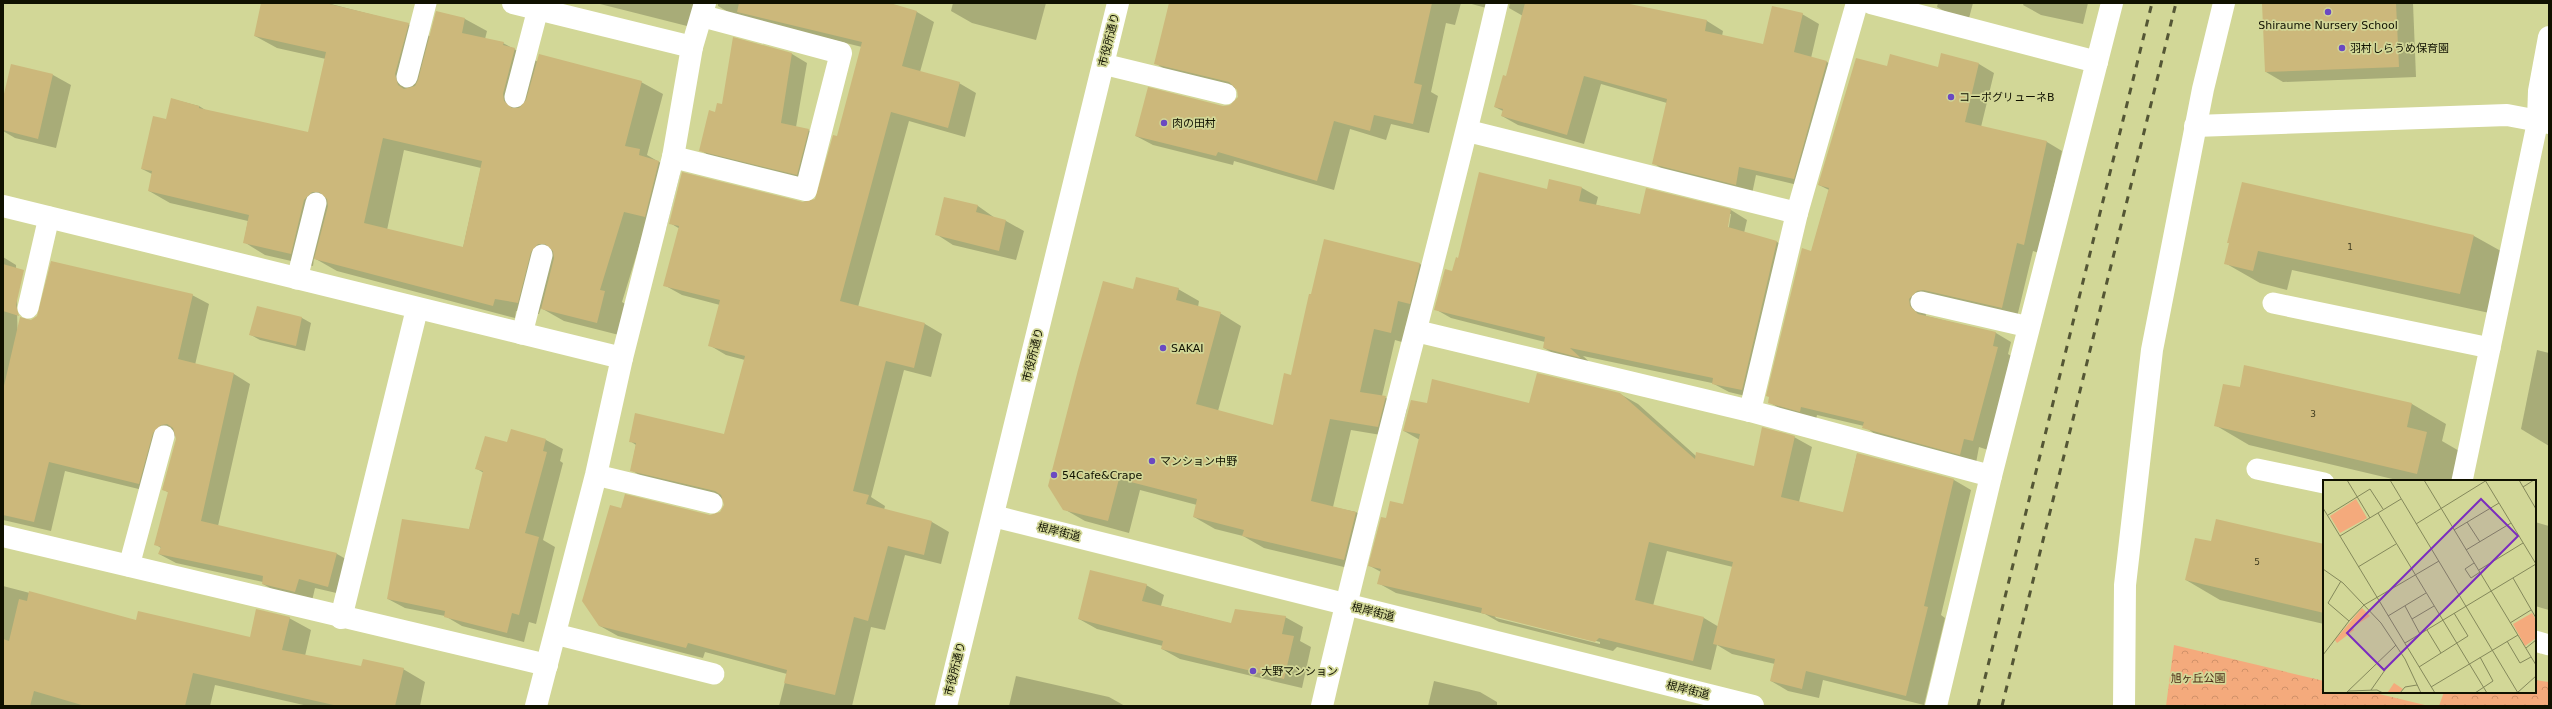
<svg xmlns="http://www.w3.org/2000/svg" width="2552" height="709" viewBox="0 0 2552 709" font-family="'DejaVu Sans','Noto Sans JP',sans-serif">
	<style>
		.park { fill: url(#park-crowns) }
		.shadow { fill: #0003; fill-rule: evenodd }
		.building { fill: #ccb87b; fill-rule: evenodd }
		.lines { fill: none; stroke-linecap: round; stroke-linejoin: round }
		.service { stroke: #fff; stroke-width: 21 }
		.minor { stroke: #fff; stroke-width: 22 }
		.tertiary { stroke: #fff; stroke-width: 22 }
		.rail { stroke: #545635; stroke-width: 3; stroke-dasharray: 7 7; stroke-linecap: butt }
		.poi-dot { fill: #6b49c2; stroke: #d2d797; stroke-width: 1.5 }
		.labels { text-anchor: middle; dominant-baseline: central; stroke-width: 3.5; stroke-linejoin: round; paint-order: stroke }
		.number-label { font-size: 9px; fill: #3f3b1f }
		.poi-label { font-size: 11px; fill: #101100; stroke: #d2d797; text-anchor: start }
		.street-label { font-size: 11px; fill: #101100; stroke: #d2d797 }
		.park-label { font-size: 11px; fill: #4b2a15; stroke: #d2d797 }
		.inset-road { fill: none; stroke: #84885b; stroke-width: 1 }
		.view { fill: #7b2cbf; fill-opacity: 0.15; stroke: #7b2cbf; stroke-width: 2 }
		.inset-edge { fill: none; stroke: #101100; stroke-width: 2 }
	</style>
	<defs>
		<pattern id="park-crowns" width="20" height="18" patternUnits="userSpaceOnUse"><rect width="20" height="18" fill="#f4aa7c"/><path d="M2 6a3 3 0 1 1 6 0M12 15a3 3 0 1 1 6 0" fill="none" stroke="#d09169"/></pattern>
	</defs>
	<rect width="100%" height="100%" fill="#d2d797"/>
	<g class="park">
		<path d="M 2174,645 L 2324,681 L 2324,692 L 2371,692 L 2429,706 L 2166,706 Z"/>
		<path d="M 2535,680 L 2549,682 L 2549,706 L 2439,706 L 2444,692 L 2535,692 Z"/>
	</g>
	<g class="shadow">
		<path d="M 262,3 L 327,3 L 408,24 L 431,37 L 437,12 L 465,19 L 487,31 L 485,39 L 503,43 L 538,62 L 641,82 L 663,94 L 647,155 L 680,174 L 666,229 L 646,224 L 622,302 L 627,305 L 619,335 L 564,321 L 541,308 L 539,314 L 516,311 L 515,318 L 337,271 L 314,258 L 313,266 L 265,255 L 244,242 L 248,221 L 170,203 L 149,191 L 152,174 L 142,169 L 167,120 L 172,99 L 199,106 L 207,111 L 309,133 L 326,59 L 277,48 L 255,36 ZM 404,150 L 481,168 L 463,248 L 387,230 Z"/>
		<path d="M 596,3 L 715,3 L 691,27 Z"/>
		<path d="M 718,3 L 886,3 L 917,12 L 934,22 L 920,72 L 959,83 L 976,93 L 965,137 L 909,121 L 858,307 L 925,324 L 942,334 L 931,377 L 904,370 L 871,497 L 885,506 L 884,510 L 932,522 L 949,532 L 941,564 L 905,555 L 885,630 L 871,627 L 852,706 L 779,706 L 787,674 L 705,652 L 703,658 L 618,636 L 600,626 L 622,510 L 710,516 L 721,512 L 725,506 L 724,499 L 648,480 L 631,470 L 636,445 L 630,441 L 725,435 L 745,360 L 726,355 L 709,345 L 720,305 L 682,295 L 664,285 L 680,229 L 670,223 L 815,200 L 838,137 L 862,47 L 735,16 L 718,6 Z"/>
		<path d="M 953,3 L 1046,3 L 1036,40 L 972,23 L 951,11 Z"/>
		<path d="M 1170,3 L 1461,3 L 1455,25 L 1446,23 L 1431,92 L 1438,96 L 1429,133 L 1391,124 L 1386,140 L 1350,129 L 1334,190 L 1234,161 L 1233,165 L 1153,145 L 1136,136 L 1223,107 L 1230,106 L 1239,98 L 1238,89 L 1171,73 L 1155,63 Z"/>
		<path d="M 1468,3 L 1506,3 L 1501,12 Z"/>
		<path d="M 1510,3 L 1628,5 L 1707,21 L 1723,31 L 1722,36 L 1764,45 L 1802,14 L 1819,24 L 1811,58 L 1827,62 L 1843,72 L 1810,188 L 1756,175 L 1752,194 L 1669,173 L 1653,163 L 1667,103 L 1601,84 L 1584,144 L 1518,125 L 1502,116 L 1503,111 L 1495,107 L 1507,77 L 1523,16 L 1509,8 Z"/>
		<path d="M 1938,3 L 1973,3 L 1969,18 L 1946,12 L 1937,7 Z"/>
		<path d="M 2024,3 L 2088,3 L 2083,24 L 2041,15 L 2023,5 Z"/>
		<path d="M 2263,3 L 2413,3 L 2416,77 L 2283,82 L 2266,72 Z"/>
		<path d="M 734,38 L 792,54 L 807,63 L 796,127 L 808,130 L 823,139 L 812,183 L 715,159 L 700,150 L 716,113 L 723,106 Z"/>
		<path d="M 1979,64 L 1994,73 L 1981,127 L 2047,142 L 2062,151 L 2039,253 L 2033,251 L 2017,317 L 1925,308 L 1926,316 L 1996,333 L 2011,342 L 2008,354 L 2013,357 L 1988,450 L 1979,447 L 1976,463 L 1879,437 L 1864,426 L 1817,415 L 1816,420 L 1784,411 L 1769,402 L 1829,190 L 1819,185 L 1888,67 L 1939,68 Z"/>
		<path d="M 12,66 L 53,75 L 71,85 L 56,148 L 15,138 L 3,131 L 3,103 Z"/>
		<path d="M 1582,188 L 1598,197 L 1596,205 L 1641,215 L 1731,210 L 1747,220 L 1744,233 L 1777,242 L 1793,251 L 1758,399 L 1729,392 L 1712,383 L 1583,356 L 1594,366 L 1560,357 L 1544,348 L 1545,342 L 1451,318 L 1435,309 L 1459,259 L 1548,190 ZM 1729,214 L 1731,214 L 1728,233 L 1726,232 Z"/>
		<path d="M 945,198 L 978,206 L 995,218 L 1006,221 L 1024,231 L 1016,260 L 953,245 L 936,234 Z"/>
		<path d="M 2474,236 L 2508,255 L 2494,314 L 2292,270 L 2287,290 L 2260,283 L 2225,263 L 2230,244 Z"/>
		<path d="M 1325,240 L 1420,264 L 1441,276 L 1412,345 L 1395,340 L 1382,396 L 1407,409 L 1399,438 L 1351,430 L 1333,507 L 1356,512 L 1377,525 L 1365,572 L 1264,548 L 1243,536 L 1215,529 L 1194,517 L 1197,505 L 1140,490 L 1129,533 L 1085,521 L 1064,509 L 1133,291 L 1178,289 L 1199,301 L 1198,307 L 1220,313 L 1241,326 L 1218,411 L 1273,426 L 1292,376 Z"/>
		<path d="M 3,257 L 16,265 L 19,396 L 192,295 L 209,304 L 195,365 L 234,374 L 250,384 L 218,526 L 337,554 L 353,563 L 345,595 L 315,588 L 312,601 L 279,593 L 263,584 L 263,582 L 176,563 L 159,554 L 161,548 L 155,544 L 169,493 L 163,489 L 177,439 L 176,435 L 169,442 L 155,493 L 65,471 L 51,531 L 3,520 Z"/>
		<path d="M 258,307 L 302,318 L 311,323 L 305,351 L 260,340 L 251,335 Z"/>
		<path d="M 2537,350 L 2549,353 L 2549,446 L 2521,429 Z"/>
		<path d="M 2245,366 L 2412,404 L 2446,424 L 2442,441 L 2461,452 L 2454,481 L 2401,481 L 2249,445 L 2215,425 L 2240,389 Z"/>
		<path d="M 1620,394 L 1638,404 L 1696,456 L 1754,467 L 1794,437 L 1812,447 L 1799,502 L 1844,513 L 1857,454 L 1954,480 L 1971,490 L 1941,615 L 1945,618 L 1924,705 L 1823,680 L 1819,698 L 1788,691 L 1771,681 L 1775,664 L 1732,654 L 1717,645 L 1711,670 L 1617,647 L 1613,651 L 1499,622 L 1485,614 L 1396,593 L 1378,583 L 1381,572 L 1370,566 L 1387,520 L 1404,506 L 1420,440 L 1404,431 L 1427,404 L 1530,404 ZM 1667,551 L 1733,567 L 1719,627 L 1704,618 L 1653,606 ZM 1494,615 L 1600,642 L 1600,644 L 1496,618 Z"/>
		<path d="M 546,440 L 563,449 L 560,461 L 563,463 L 543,540 L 555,547 L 536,624 L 529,622 L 524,642 L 462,626 L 445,616 L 405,608 L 388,599 L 469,530 L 484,473 L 477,469 L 508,444 Z"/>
		<path d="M 2535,522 L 2549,526 L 2549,610 L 2535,606 Z"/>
		<path d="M 2212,542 L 2324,545 L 2324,624 L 2220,600 L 2186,580 Z"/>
		<path d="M 1146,585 L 1164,595 L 1161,606 L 1232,624 L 1285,617 L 1303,627 L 1300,641 L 1311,647 L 1302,688 L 1180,659 L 1162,649 L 1163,646 L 1097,629 L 1079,619 Z"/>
		<path d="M 3,586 L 137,621 L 251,638 L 289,618 L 311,630 L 305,656 L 362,668 L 403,669 L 425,682 L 420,706 L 308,706 L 215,685 L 210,706 L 3,706 Z"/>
		<path d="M 1016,676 L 1109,697 L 1125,706 L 1009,706 Z"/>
		<path d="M 1434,681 L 1480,692 L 1497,702 L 1497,706 L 1428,706 Z"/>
	</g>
	<g class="building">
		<path d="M 261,3 L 325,3 L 409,23 L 395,74 L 398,85 L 404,89 L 415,86 L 418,80 L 436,11 L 465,18 L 462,33 L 504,42 L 503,45 L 515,48 L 503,94 L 504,101 L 512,108 L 519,108 L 526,100 L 539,54 L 642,81 L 625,146 L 640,149 L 639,155 L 659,161 L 645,217 L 624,212 L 600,290 L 605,291 L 597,323 L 541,309 L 554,258 L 553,251 L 545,244 L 538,244 L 531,252 L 518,303 L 495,299 L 493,306 L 314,259 L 328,206 L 327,199 L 319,192 L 312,192 L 304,200 L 291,254 L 243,243 L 249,215 L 148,191 L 152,171 L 141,169 L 153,116 L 166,119 L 171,98 L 199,106 L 199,108 L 308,132 L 326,52 L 254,36 ZM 383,138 L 482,161 L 463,247 L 364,223 Z"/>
		<path d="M 739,3 L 890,3 L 917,11 L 902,66 L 960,82 L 948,128 L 891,112 L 840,301 L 925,323 L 914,368 L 886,361 L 853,491 L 869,495 L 866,504 L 932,521 L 924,555 L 888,546 L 868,621 L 854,617 L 835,695 L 784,683 L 787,670 L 688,643 L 686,648 L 599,626 L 582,601 L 610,505 L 621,508 L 625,494 L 710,515 L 720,512 L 724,505 L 721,495 L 715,491 L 630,471 L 636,443 L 629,442 L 635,413 L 724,434 L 745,356 L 708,346 L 720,300 L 663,286 L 679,226 L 669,224 L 682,172 L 803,202 L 815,199 L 833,135 L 837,136 L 862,42 L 737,12 Z"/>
		<path d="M 1169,3 L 1432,3 L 1414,83 L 1422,85 L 1413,124 L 1374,115 L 1370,131 L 1334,121 L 1317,181 L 1218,152 L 1216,156 L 1135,136 L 1148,87 L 1223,106 L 1230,105 L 1238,97 L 1237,90 L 1229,82 L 1154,64 Z"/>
		<path d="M 1525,3 L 1625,3 L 1707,20 L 1705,31 L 1763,44 L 1772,6 L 1803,13 L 1794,52 L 1827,61 L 1794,179 L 1739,167 L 1736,185 L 1652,164 L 1667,99 L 1584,76 L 1567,135 L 1501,116 L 1503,109 L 1494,107 L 1503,75 L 1506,76 Z"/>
		<path d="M 2262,3 L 2396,3 L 2399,67 L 2265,72 Z"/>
		<path d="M 733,37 L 792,53 L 781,123 L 809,129 L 797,175 L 699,151 L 709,110 L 715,112 L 717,103 L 722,104 Z"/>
		<path d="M 1941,53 L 1979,63 L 1965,122 L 2047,141 L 2024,245 L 2017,243 L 2002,308 L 1923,290 L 1917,291 L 1909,299 L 1910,306 L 1918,314 L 1996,332 L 1993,346 L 1998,347 L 1973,441 L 1964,439 L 1960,455 L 1862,428 L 1864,422 L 1801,407 L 1800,412 L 1768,403 L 1769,397 L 1766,396 L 1802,248 L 1811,251 L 1829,188 L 1818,185 L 1856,58 L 1887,66 L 1890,54 L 1938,67 Z"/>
		<path d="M 11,64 L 53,74 L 38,139 L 3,130 L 3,98 Z"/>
		<path d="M 1479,172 L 1547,189 L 1549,179 L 1582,187 L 1579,201 L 1640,214 L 1646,188 L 1731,209 L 1728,227 L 1777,241 L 1742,390 L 1712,384 L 1713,378 L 1570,348 L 1581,358 L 1543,348 L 1545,337 L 1434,310 L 1445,269 L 1452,271 L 1456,257 L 1458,258 Z"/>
		<path d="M 2242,182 L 2474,235 L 2460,294 L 2258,251 L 2253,271 L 2224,264 L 2229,243 L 2227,243 Z"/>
		<path d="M 944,197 L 978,205 L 976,212 L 1006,220 L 999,251 L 935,235 Z"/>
		<path d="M 1324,239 L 1420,263 L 1410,304 L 1398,301 L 1391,333 L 1374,329 L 1360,392 L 1386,396 L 1378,427 L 1330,419 L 1311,501 L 1356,512 L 1344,560 L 1242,536 L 1244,530 L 1193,517 L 1197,499 L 1119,479 L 1108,521 L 1063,510 L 1048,486 L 1078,370 L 1103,281 L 1133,289 L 1136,277 L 1179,288 L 1176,300 L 1221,312 L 1196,404 L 1273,425 L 1284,373 L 1291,375 L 1309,294 L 1311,294 Z"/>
		<path d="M 51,261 L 193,294 L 178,359 L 234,373 L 201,521 L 337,553 L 328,587 L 299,579 L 295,592 L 262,584 L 263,576 L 158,554 L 161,547 L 154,545 L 168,492 L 162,490 L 176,439 L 173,428 L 167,424 L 161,425 L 153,433 L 139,484 L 49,462 L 34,522 L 3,515 L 3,390 L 20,317 L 31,320 L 37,316 Z"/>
		<path d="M 3,264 L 24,270 L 16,305 L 19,316 L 3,311 Z"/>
		<path d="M 257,306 L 302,317 L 296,346 L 249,335 Z"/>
		<path d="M 2244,365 L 2412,403 L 2407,427 L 2427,432 L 2417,474 L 2214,426 L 2223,384 L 2240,387 Z"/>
		<path d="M 1537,373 L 1620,393 L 1695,459 L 1696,452 L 1754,466 L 1762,427 L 1795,436 L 1781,497 L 1843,512 L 1857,453 L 1954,479 L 1924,606 L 1928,607 L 1906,696 L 1806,671 L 1802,689 L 1770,681 L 1775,659 L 1713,644 L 1733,562 L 1649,542 L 1635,600 L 1704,617 L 1693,661 L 1599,638 L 1595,642 L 1481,613 L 1482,608 L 1377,584 L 1381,569 L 1368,566 L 1381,517 L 1386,518 L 1390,501 L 1403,504 L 1420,434 L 1403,431 L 1411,400 L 1427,403 L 1432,379 L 1529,403 Z"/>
		<path d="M 511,429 L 546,439 L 543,451 L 547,452 L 525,533 L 539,537 L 519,615 L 512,613 L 507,633 L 444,617 L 445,611 L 387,599 L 402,519 L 469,529 L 483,471 L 475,469 L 485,436 L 507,442 Z"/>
		<path d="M 2216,519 L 2324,544 L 2324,613 L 2185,580 L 2195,538 L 2211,541 Z"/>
		<path d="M 1090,570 L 1147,584 L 1142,601 L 1231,623 L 1235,609 L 1286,616 L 1282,634 L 1294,636 L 1284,679 L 1161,649 L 1163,641 L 1078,619 Z"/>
		<path d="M 29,591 L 136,620 L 138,611 L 250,637 L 256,609 L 290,617 L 282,650 L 361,666 L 363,659 L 404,668 L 395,706 L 338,706 L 193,673 L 185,706 L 85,706 L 34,691 L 30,706 L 3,706 L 3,639 L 9,641 L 19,599 L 27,601 Z"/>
	</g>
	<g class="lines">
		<g class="service">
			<path d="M 1103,64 L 1226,94"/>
			<path d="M 407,77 L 426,3"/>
			<path d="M 515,97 L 538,9"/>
			<path d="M 297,279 L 316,203"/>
			<path d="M 1921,302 L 2029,327"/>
			<path d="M 2273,303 L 2490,348"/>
			<path d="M 28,308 L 49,217"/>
			<path d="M 522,334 L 542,255"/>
			<path d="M 2257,469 L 2324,483"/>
			<path d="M 596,475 L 712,503"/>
			<path d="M 2462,481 L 2538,120"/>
			<path d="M 129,566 L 164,436"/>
			<path d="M 555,634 L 714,674"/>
			<path d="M 2535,641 L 2549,645"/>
		</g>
		<g class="minor">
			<path d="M 513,3 L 692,47"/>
			<path d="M 1871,3 L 2097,62"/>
			<path d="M 2538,120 L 2539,91 L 2549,37"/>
			<path d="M 2195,126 L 2507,115 L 2549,123"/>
			<path d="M 1468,131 L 1797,213"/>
			<path d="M 673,157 L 806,190 L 841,53 L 702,16"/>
			<path d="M 3,206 L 622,358"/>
			<path d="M 1416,331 L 1750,411 L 1991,476"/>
			<path d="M 1750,411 L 1797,213 L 1857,3"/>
			<path d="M 993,516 L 1753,706"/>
			<path d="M 3,536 L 547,665"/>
			<path d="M 341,618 L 417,309"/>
			<path d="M 536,706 L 596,475 L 622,358 L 673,157 L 692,47 L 705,3"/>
			<path d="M 1322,706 C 1376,471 1443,238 1497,3"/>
			<path d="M 1936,706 L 1991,476 L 2112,3"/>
			<path d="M 2124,706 L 2125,585 L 2152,350 L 2203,89 L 2224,3"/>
		</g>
		<path class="tertiary" d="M 946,706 L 1118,3"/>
		<g class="rail">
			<path d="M 1978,706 L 2152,3"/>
			<path d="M 2002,706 L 2176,3"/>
		</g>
	</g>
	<g class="poi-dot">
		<circle cx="2328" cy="12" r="4"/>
		<circle cx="2342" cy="48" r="4"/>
		<circle cx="1951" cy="97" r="4"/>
		<circle cx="1164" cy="123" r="4"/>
		<circle cx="1163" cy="348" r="4"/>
		<circle cx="1152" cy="461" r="4"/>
		<circle cx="1054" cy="475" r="4"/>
		<circle cx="1253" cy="671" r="4"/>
	</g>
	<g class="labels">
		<g class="number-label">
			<text x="2350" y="247">1</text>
			<text x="2313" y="414">3</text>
			<text x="2257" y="562">5</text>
		</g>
		<g class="poi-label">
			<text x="2328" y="25" text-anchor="middle">Shiraume Nursery School</text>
			<text x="2350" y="48">羽村しらうめ保育園</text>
			<text x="1959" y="97">コーポグリューネB</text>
			<text x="1172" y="123">肉の田村</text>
			<text x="1171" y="348">SAKAI</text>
			<text x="1160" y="461">マンション中野</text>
			<text x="1062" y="475">54Cafe&amp;Crape</text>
			<text x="1261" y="671">大野マンション</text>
		</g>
		<g class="street-label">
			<text transform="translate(1109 40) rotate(-76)">市役所通り</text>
			<text transform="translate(1033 355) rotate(-76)">市役所通り</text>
			<text transform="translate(1059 532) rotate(14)">根岸街道</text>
			<text transform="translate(1373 612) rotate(14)">根岸街道</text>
			<text transform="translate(955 669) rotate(-76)">市役所通り</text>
			<text transform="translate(1688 690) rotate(14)">根岸街道</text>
		</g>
		<g class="park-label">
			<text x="2198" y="678">旭ヶ丘公園</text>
		</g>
	</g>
	<g transform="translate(2323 480)">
		<rect width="213" height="213" fill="#d2d797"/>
		<path d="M 33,19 L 44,38 L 17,53 L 7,36 ZM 39,128 L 47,136 L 30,147 L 31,150 L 14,163 L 12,160 ZM 209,133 L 213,140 L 213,158 L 202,166 L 190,144 ZM 71,203 L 80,209 L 76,213 L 65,212 Z" fill="#f4aa7c"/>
		<path class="inset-road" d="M 24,0 L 47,38M 67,0 L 195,213M 101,0 L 213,185M 162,0 L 213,84M 196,0 L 213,29M 200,7 L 211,0M 0,28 L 112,213M 55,33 L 164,213M 5,35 L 47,9 L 60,29M 144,42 L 157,62M 93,44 L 164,0M 131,50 L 176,23M 17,56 L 78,19M 143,70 L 188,43M 151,83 L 142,89 L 148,98 L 157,92M 35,87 L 73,64M 0,89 L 20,103 L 58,143 L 82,179 L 98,213M 156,90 L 200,63M 190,98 L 213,138M 18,101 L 5,123 L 26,141M 82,126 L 97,154M 65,136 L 103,113M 89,139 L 111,126M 187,143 L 208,130M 104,150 L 118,173M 184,161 L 197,183 L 208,177M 82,163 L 213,84M 203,168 L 213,160M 0,175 L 26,141 L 41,125 L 116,81M 96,187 L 145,156 L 131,133M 108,207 L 195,155M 48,210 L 62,190 L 55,183M 25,211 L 54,210 L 60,213M 23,213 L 73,165M 77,213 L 82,207 L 94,205M 152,213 L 170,201 L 157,177M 194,213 L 213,196"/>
		<path class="view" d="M 158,19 L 195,56 L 61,190 L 24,153 Z"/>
		<rect width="213" height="213" class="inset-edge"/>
	</g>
	<rect width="2552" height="709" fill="none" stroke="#101100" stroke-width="8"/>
</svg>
